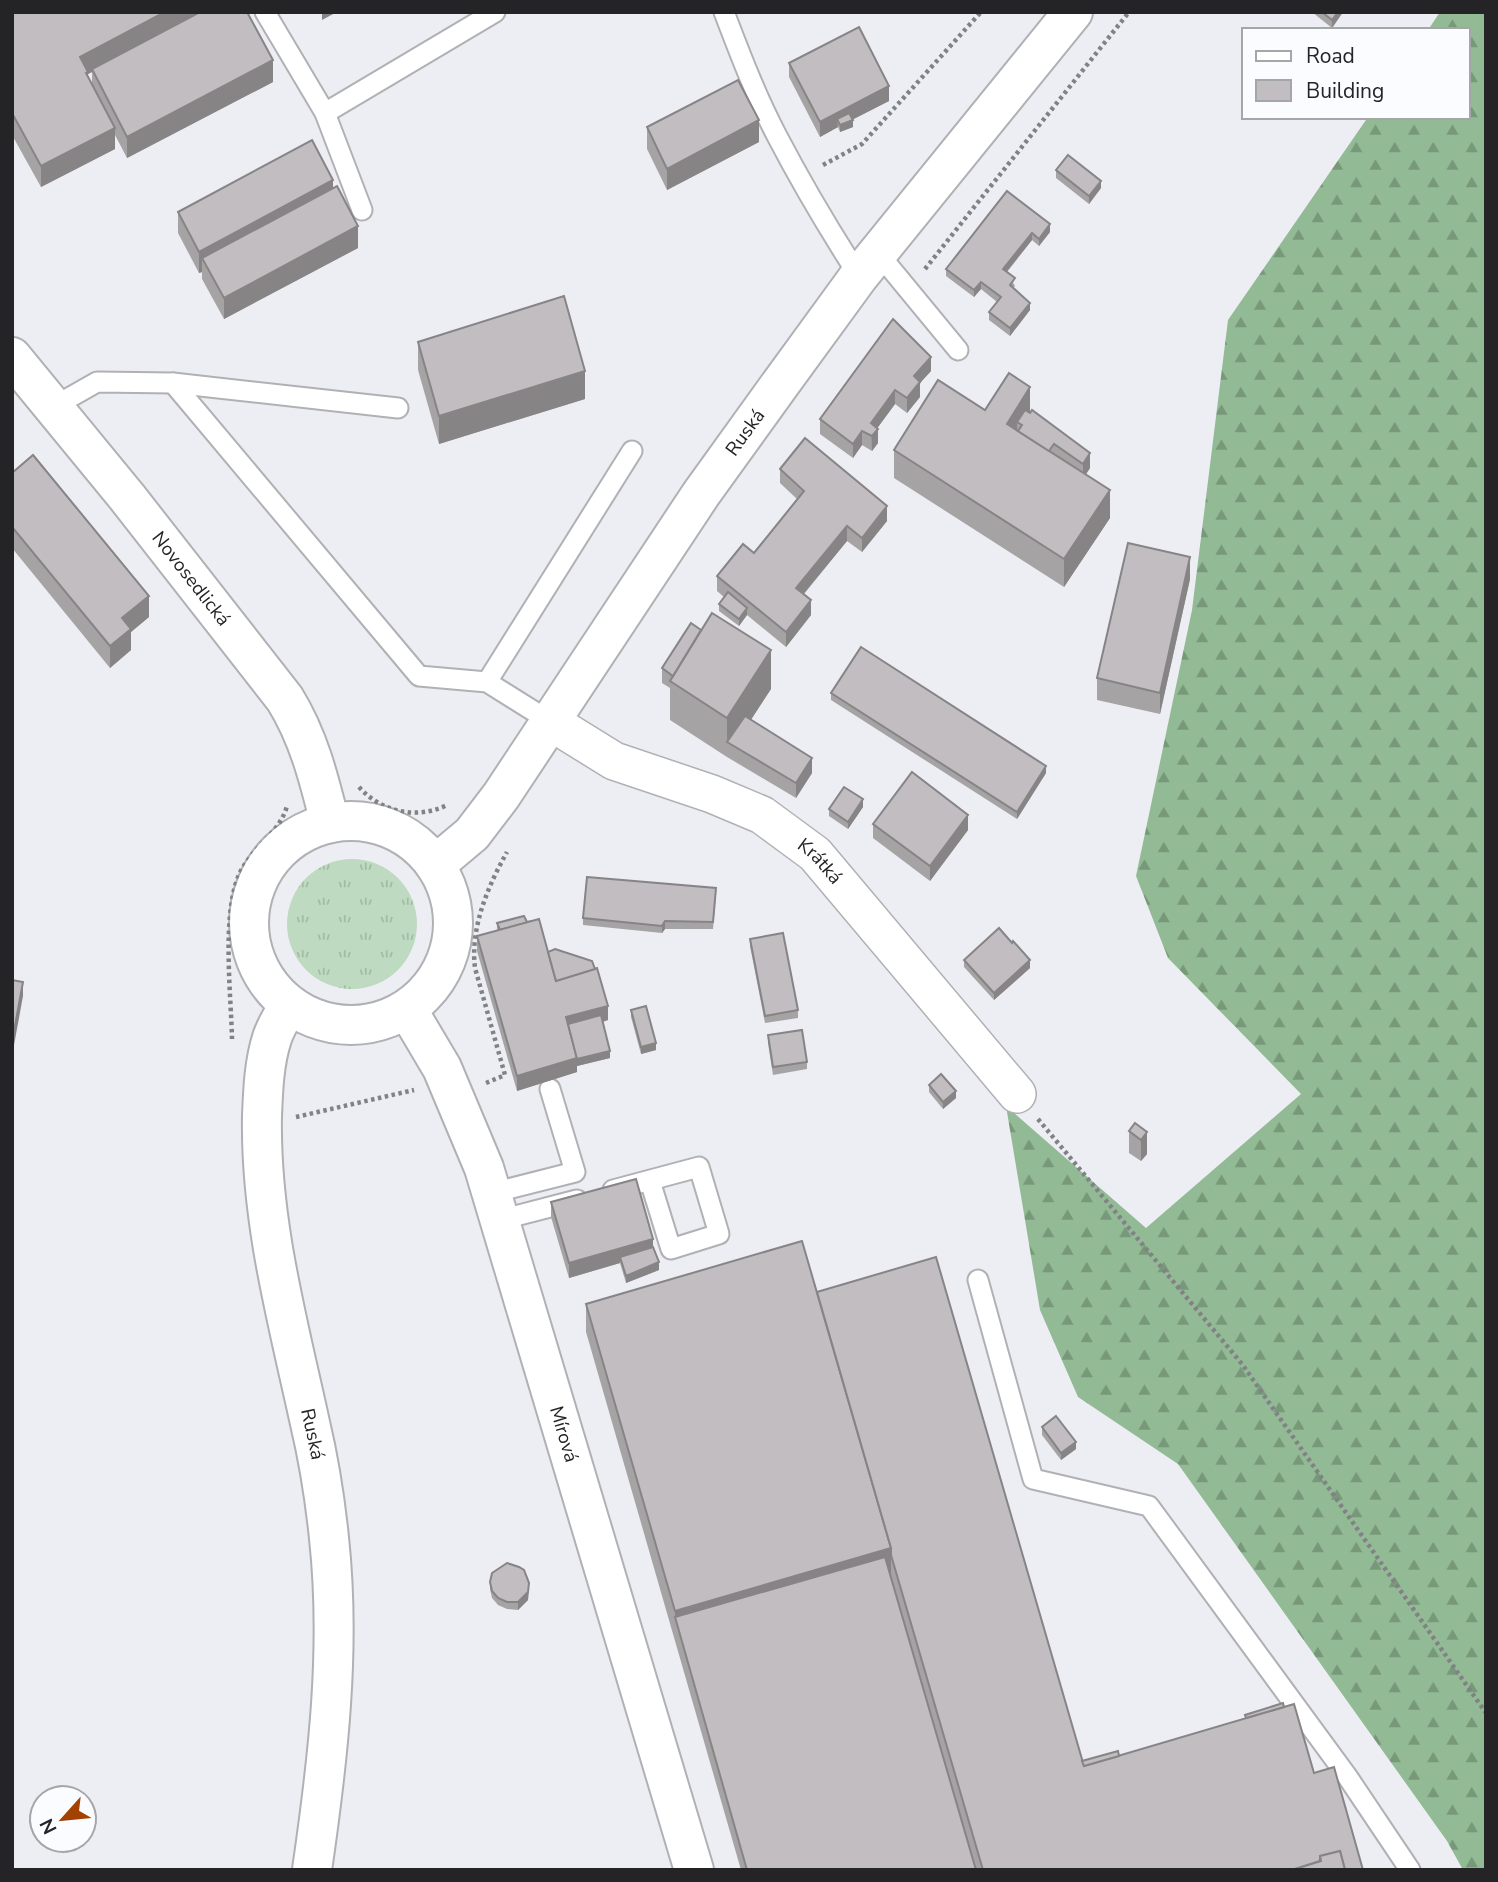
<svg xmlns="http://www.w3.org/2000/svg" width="1498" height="1882" viewBox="0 0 1498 1882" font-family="'Nunito Sans',sans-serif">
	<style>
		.grass { fill: url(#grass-tufts) }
		.forest { fill: url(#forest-firs) }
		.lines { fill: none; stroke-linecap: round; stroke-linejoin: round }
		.lane-casing { stroke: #b0b1b5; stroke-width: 23 }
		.street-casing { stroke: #b0b1b5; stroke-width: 40 }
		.secondary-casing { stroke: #b0b1b5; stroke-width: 42 }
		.primary-casing { stroke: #b0b1b5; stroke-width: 42 }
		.path { stroke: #818285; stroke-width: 4.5; stroke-dasharray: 3.5 3.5; stroke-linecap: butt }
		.lane { stroke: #fff; stroke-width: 19 }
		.street { stroke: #fff; stroke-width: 37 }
		.secondary { stroke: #fff; stroke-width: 38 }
		.primary { stroke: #fff; stroke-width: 38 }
		.wall { fill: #a6a3a5; fill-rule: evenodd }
		.shaded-wall { fill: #878486 }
		.building { fill: #c1bdc0; stroke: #878486; stroke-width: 2 }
		.labels { text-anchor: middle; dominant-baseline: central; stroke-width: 5; stroke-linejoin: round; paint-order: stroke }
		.street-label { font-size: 19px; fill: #242426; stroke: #fbfcff }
	</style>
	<defs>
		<pattern id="grass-tufts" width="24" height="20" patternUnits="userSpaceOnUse" patternTransform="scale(1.75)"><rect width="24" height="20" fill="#bedac0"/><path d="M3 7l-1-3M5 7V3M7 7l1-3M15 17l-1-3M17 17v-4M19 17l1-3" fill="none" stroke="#a3bba5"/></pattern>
		<pattern id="forest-firs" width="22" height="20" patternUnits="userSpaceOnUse" patternTransform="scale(1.75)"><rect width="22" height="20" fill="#92bb95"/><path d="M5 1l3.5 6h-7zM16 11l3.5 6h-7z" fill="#779879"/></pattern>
	</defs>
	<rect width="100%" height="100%" fill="#edeef3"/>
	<circle class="grass" cx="352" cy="924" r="65"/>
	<path class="forest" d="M 1440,12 L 1486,12 L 1486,1870 L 1463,1870 L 1447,1841 L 1178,1464 L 1078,1397 L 1040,1310 L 1006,1106 L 1146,1228 L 1301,1094 L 1168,958 L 1136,876 L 1192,610 L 1228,320 L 1368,117 L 1468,117 L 1468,30 L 1428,30 Z"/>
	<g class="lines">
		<defs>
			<g id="lane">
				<path d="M 265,12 L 325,113 L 362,210"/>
				<path d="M 724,12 C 740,54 756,96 777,136 C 802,184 830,231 859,276"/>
				<path d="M 325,113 L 495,12"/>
				<path d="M 878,253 L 958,350"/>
				<path d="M 173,383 L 419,676 L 487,682 L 551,722"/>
				<path d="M 53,407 L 97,382 L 173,383 L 398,408"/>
				<path d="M 487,682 L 632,451"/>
				<path d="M 613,1190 L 699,1167 L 719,1234 L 671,1249 L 650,1181"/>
				<path d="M 492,1193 L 575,1172 L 550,1089"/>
				<path d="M 500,1220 L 577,1200"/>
				<path d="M 978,1280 L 1033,1479 L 1149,1506 L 1347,1776 L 1410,1870"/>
			</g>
			<g id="street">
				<path id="s1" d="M 551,722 L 614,761 L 712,794 L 762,815 L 815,854 L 1017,1094"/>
			</g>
			<g id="secondary">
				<path id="s2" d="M 12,357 L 127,497 L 285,699 C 309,738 319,779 330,823"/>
				<path id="s3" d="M 407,1009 L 442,1068 L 484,1168 L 694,1870"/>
			</g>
			<g id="primary">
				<circle cx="351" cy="923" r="102"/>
				<path id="s4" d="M 435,865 L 472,834 L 501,796 L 701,494 L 781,383 L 859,276 L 1073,12"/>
				<path id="s5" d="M 289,1005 C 283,1015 276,1026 272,1038 C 264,1063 263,1090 262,1116 C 260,1221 288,1322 310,1423 C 319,1461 325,1499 329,1538 C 341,1649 328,1760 312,1870"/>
			</g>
		</defs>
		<use href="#lane" class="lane-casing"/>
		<use href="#street" class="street-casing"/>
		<use href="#secondary" class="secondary-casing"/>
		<use href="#primary" class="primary-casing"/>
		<g class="path">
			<path d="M 823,165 L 862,144 L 981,12"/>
			<path d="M 925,269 L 1129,12"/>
			<path d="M 359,787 C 381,812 417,820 447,805"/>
			<path d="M 232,1039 C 231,994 222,918 238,877 C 249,849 279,835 287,806"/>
			<path d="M 486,1083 L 505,1075 L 475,968 C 470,928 488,886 507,852"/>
			<path d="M 296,1117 L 414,1090"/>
			<path d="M 1038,1119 L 1242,1364 L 1486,1713"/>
		</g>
		<use href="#lane" class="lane"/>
		<use href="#street" class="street"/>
		<use href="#secondary" class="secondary"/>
		<use href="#primary" class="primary"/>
	</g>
	<g class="wall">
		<path d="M 12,12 L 273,82 L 127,158 L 115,135 L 115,149 L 41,187 L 12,135 ZM 92,72 L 92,85 L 88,77 L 88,74 Z"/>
		<path d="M 1312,12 L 1343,12 L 1332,28 Z"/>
		<path d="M 789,63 L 889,101 L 853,119 L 853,127 L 840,132 L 838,127 L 820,137 L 789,77 Z"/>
		<path d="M 647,127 L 759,142 L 667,190 L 647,149 Z"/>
		<path d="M 1056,170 L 1101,188 L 1089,204 L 1056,178 Z"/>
		<path d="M 333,187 L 358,248 L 224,319 L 202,279 L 202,272 L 199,273 L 178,233 L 178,212 Z"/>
		<path d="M 1007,191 L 1050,232 L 1039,246 L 1032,240 L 1007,272 L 1015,286 L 1013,288 L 1030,310 L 1010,336 L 989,320 L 989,312 L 997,302 L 981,289 L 974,297 L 946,276 L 946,269 Z"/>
		<path d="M 418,342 L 585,399 L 439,444 L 418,370 Z"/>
		<path d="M 931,371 L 920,383 L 920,397 L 907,413 L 895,404 L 877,428 L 878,443 L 872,451 L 862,445 L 853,458 L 820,434 L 820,419 Z"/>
		<path d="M 985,410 L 1030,412 L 1090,468 L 1085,475 L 1110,518 L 1064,587 L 894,478 L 894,450 Z"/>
		<path d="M 780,469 L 887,521 L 862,552 L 847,541 L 804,594 L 811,615 L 786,647 L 747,615 L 739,626 L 719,611 L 719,604 L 724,597 L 717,591 L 717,576 L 754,553 L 797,499 L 780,483 Z"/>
		<path d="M 12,473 L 149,617 L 131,632 L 131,650 L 110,668 L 12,548 Z"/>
		<path d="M 1190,579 L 1160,714 L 1097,700 L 1097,678 Z"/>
		<path d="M 662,668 L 771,689 L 751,719 L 812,773 L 796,798 L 727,757 L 670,720 L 670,688 L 662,683 Z"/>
		<path d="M 831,693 L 1046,773 L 1017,819 L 831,700 Z"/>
		<path d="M 863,807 L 848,829 L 829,816 L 829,809 Z"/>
		<path d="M 873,824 L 968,830 L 930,881 L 873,838 Z"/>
		<path d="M 716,896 L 713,929 L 665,929 L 662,933 L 583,925 L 583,918 Z"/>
		<path d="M 527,922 L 548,952 L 608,1020 L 603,1022 L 610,1058 L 577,1066 L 577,1072 L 517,1091 L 477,951 L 477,936 L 497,931 L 497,923 Z"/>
		<path d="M 750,939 L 798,1010 L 798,1018 L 765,1023 L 750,946 Z"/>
		<path d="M 1012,943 L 1030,968 L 994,1000 L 964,967 L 964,960 Z"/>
		<path d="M 631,1010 L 656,1050 L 641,1054 L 631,1017 Z"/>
		<path d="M 768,1035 L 807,1062 L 807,1069 L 773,1075 L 768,1043 Z"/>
		<path d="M 929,1085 L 956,1098 L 943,1109 L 929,1092 Z"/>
		<path d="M 1135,1123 L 1147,1154 L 1141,1161 L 1129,1153 L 1129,1131 Z"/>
		<path d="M 551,1202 L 653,1247 L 659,1270 L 626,1283 L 620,1263 L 569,1278 L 551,1217 Z"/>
		<path d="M 817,1292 L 1082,1761 L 1119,1756 L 1245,1719 L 1245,1715 L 1314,1773 L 1363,1870 L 976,1870 L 891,1576 L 976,1870 L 741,1870 L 586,1332 L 586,1304 Z"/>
		<path d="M 1042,1427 L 1076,1449 L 1061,1460 L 1042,1435 Z"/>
		<path d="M 490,1582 L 529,1590 L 528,1600 L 518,1610 L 507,1609 L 498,1605 L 492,1598 L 490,1589 Z"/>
	</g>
	<g class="shaded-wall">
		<path d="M 165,12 L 201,12 L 92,69 L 92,72 L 88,74 L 88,94 L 80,57 Z"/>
		<path d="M 322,12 L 337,12 L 322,20 Z"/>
		<path d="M 1338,12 L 1343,12 L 1332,28 L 1332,20 Z"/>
		<path d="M 273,60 L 273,82 L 127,158 L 127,137 Z"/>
		<path d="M 889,86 L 889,101 L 850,121 L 853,120 L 853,127 L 840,132 L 840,126 L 837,119 L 838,127 L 820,137 L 820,122 Z"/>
		<path d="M 759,120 L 759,142 L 667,190 L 667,169 Z"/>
		<path d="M 115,128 L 115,149 L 41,187 L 41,166 Z"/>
		<path d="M 333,180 L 333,201 L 202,258 L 202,272 L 199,273 L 199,252 Z"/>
		<path d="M 1101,181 L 1101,188 L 1089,204 L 1089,196 Z"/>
		<path d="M 1050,224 L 1050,232 L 1039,246 L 1039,239 Z"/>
		<path d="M 358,226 L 358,248 L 224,319 L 224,298 Z"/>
		<path d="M 1032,233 L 1032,240 L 1003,276 L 1003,269 Z"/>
		<path d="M 981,282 L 981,289 L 974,297 L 974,290 Z"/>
		<path d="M 1030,303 L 1030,310 L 1010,336 L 1010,328 Z"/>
		<path d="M 931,357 L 931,371 L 920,383 L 920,397 L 907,413 L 907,398 L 914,376 Z"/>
		<path d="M 585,371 L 585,399 L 439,444 L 439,416 Z"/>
		<path d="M 1030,387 L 1030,415 L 1022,425 L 1017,422 L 1017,435 L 1007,424 Z"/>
		<path d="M 895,390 L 895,404 L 873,434 L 878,429 L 878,443 L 872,451 L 871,423 Z"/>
		<path d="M 862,431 L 862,445 L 853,458 L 853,444 Z"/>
		<path d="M 1090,453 L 1090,468 L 1083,479 L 1083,464 Z"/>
		<path d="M 1110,490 L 1110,518 L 1064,587 L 1064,559 Z"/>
		<path d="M 887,506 L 887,521 L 862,552 L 862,538 Z"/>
		<path d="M 847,526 L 847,541 L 796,603 L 796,588 Z"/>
		<path d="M 1190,557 L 1190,579 L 1160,714 L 1160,693 Z"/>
		<path d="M 149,596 L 149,617 L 131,632 L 131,650 L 110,668 L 110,646 L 122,618 Z"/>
		<path d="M 811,600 L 811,615 L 786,647 L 786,632 Z"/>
		<path d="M 747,608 L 747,615 L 739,626 L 739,619 Z"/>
		<path d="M 771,650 L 771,689 L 734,746 L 727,742 L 727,757 L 727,718 Z"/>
		<path d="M 812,758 L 812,773 L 796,798 L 796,783 Z"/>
		<path d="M 1046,766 L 1046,773 L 1017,819 L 1017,812 Z"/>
		<path d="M 863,799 L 863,807 L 848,829 L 848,822 Z"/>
		<path d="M 968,815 L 968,830 L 930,881 L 930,866 Z"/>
		<path d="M 665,921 L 665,929 L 662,933 L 662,926 Z"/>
		<path d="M 1030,960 L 1030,968 L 994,1000 L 994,993 Z"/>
		<path d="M 23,982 L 23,996 L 12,1056 L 12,1042 Z"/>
		<path d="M 608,1006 L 608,1020 L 569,1031 L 566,1017 Z"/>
		<path d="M 656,1043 L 656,1050 L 641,1054 L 641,1047 Z"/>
		<path d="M 610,1051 L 610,1058 L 577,1066 L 577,1072 L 517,1091 L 517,1076 L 577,1058 Z"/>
		<path d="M 956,1091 L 956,1098 L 943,1109 L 943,1102 Z"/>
		<path d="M 1147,1132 L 1147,1154 L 1141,1161 L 1141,1140 Z"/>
		<path d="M 653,1239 L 653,1254 L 620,1257 L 620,1263 L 569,1278 L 569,1263 Z"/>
		<path d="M 659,1262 L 659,1270 L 626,1283 L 626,1276 Z"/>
		<path d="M 1076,1442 L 1076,1449 L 1061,1460 L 1061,1453 Z"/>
		<path d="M 891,1548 L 891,1576 L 680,1637 L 675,1617 L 675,1611 Z"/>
		<path d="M 529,1583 L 528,1600 L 518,1610 L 518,1602 Z"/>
	</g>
	<g class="building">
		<path d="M 12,12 L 165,12 L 80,57 L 88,72 L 86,73 L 115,128 L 41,166 L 12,113 Z"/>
		<path d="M 200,12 L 247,12 L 273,60 L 127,137 L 92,69 Z"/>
		<path d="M 1322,12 L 1338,12 L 1332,20 Z"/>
		<path d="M 859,27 L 889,86 L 820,122 L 789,63 Z"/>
		<path d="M 738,80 L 759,120 L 667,169 L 647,127 Z"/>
		<path d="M 849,113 L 853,120 L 840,125 L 837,119 Z"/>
		<path d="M 312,140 L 333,180 L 199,252 L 178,212 Z"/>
		<path d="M 1068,155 L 1101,181 L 1089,196 L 1056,170 Z"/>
		<path d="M 337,186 L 358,226 L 224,298 L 202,258 Z"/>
		<path d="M 1007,191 L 1050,224 L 1039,239 L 1032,233 L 1003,269 L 1015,278 L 1010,285 L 1030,303 L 1010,328 L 989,312 L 1001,297 L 981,282 L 974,290 L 946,269 Z"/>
		<path d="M 564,296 L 585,371 L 439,416 L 418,342 Z"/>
		<path d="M 893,319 L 931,357 L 914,376 L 920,382 L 907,398 L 895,390 L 871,423 L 878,429 L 872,436 L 862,431 L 853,444 L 820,419 Z"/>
		<path d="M 1009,373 L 1030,387 L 1007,424 L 1110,490 L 1064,559 L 894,450 L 938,380 L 985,410 Z"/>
		<path d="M 1025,410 L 1030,413 L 1032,410 L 1090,453 L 1083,464 L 1054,444 L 1049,451 L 1018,431 L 1022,425 L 1017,422 Z"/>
		<path d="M 805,438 L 887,506 L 862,538 L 847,526 L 796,588 L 811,600 L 786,632 L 717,576 L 743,544 L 754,553 L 804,491 L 780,469 Z"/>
		<path d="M 33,455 L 149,596 L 122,618 L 131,629 L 110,646 L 12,527 L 12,473 Z"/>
		<path d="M 1128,543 L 1190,557 L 1160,693 L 1097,678 Z"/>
		<path d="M 728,592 L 747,608 L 739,619 L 719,604 Z"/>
		<path d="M 712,613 L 771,650 L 727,718 L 670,681 Z"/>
		<path d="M 691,623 L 701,630 L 673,676 L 662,668 Z"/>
		<path d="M 861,647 L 1046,766 L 1017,812 L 831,693 Z"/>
		<path d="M 745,716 L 812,758 L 796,783 L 727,742 Z"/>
		<path d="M 912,772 L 968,815 L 930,866 L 873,824 Z"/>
		<path d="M 844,787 L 863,799 L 848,822 L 829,809 Z"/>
		<path d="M 587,877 L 716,888 L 713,922 L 665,921 L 662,926 L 583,918 Z"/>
		<path d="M 524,916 L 527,922 L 533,921 L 500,930 L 497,923 Z"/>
		<path d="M 539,919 L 556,981 L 597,968 L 608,1006 L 566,1017 L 577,1058 L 517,1076 L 477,936 Z"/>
		<path d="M 999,928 L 1012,943 L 1013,941 L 1030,960 L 994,993 L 964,960 Z"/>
		<path d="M 783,933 L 798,1010 L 765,1016 L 750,939 Z"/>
		<path d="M 555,949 L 592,961 L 595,969 L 556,981 L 548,952 Z"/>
		<path d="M 12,980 L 23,982 L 12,1042 Z"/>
		<path d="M 646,1006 L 656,1043 L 641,1047 L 631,1010 Z"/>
		<path d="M 601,1015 L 610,1051 L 577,1059 L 568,1024 Z"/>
		<path d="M 802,1030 L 807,1062 L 773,1067 L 768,1035 Z"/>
		<path d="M 941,1074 L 956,1091 L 943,1102 L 929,1085 Z"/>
		<path d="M 1135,1123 L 1147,1132 L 1141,1140 L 1129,1131 Z"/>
		<path d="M 636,1179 L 653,1239 L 569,1263 L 551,1202 Z"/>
		<path d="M 802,1241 L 891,1548 L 675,1611 L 586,1304 Z"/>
		<path d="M 653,1247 L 659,1262 L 626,1276 L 620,1257 Z"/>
		<path d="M 936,1257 L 1084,1766 L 1294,1704 L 1314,1773 L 1334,1767 L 1363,1870 L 1345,1870 L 1340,1851 L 1320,1856 L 1320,1861 L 1292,1870 L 983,1870 L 891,1555 L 891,1548 L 817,1292 Z"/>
		<path d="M 1056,1416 L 1076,1442 L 1061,1453 L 1042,1427 Z"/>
		<path d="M 885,1557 L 976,1870 L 747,1870 L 675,1617 Z"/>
		<path d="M 507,1563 L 519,1567 L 524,1570 L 529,1583 L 528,1592 L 518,1602 L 507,1602 L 498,1598 L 492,1591 L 490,1582 L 492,1573 Z"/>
		<path d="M 1283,1703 L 1284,1707 L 1246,1718 L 1245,1715 Z"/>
		<path d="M 1118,1751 L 1119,1756 L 1084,1766 L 1082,1761 Z"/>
		<path d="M 1340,1851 L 1345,1870 L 1292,1870 L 1321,1861 L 1320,1856 Z"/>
	</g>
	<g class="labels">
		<g class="street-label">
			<text stroke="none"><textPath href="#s4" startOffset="534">Ruská</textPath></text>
			<text stroke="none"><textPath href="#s2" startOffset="285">Novosedlická</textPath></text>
			<text stroke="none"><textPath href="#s1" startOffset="306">Krátká</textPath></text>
			<text stroke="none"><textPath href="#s5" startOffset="439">Ruská</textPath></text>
			<text stroke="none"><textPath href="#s3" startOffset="455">Mírová</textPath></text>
		</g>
	</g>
	<rect width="1498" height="1882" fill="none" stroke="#242426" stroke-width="28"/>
	<rect x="1242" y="28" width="228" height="91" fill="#fbfcff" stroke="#a5a6a8" stroke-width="2"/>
	<rect x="1256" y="51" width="35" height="10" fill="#ffffff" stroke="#a5a6a8" stroke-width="2"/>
	<text x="1306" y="63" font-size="21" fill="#242426">Road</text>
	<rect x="1256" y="80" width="35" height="21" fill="#c1bdc0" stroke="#a5a6a8" stroke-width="2"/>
	<text x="1306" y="98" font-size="21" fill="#242426">Building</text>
	<g transform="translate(63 1819) rotate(243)"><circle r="33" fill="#fbfcff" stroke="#a5a6a8" stroke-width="2"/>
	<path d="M0-5L12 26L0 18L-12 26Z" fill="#a34102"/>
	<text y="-10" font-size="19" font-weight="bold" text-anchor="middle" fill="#242426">N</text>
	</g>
</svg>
